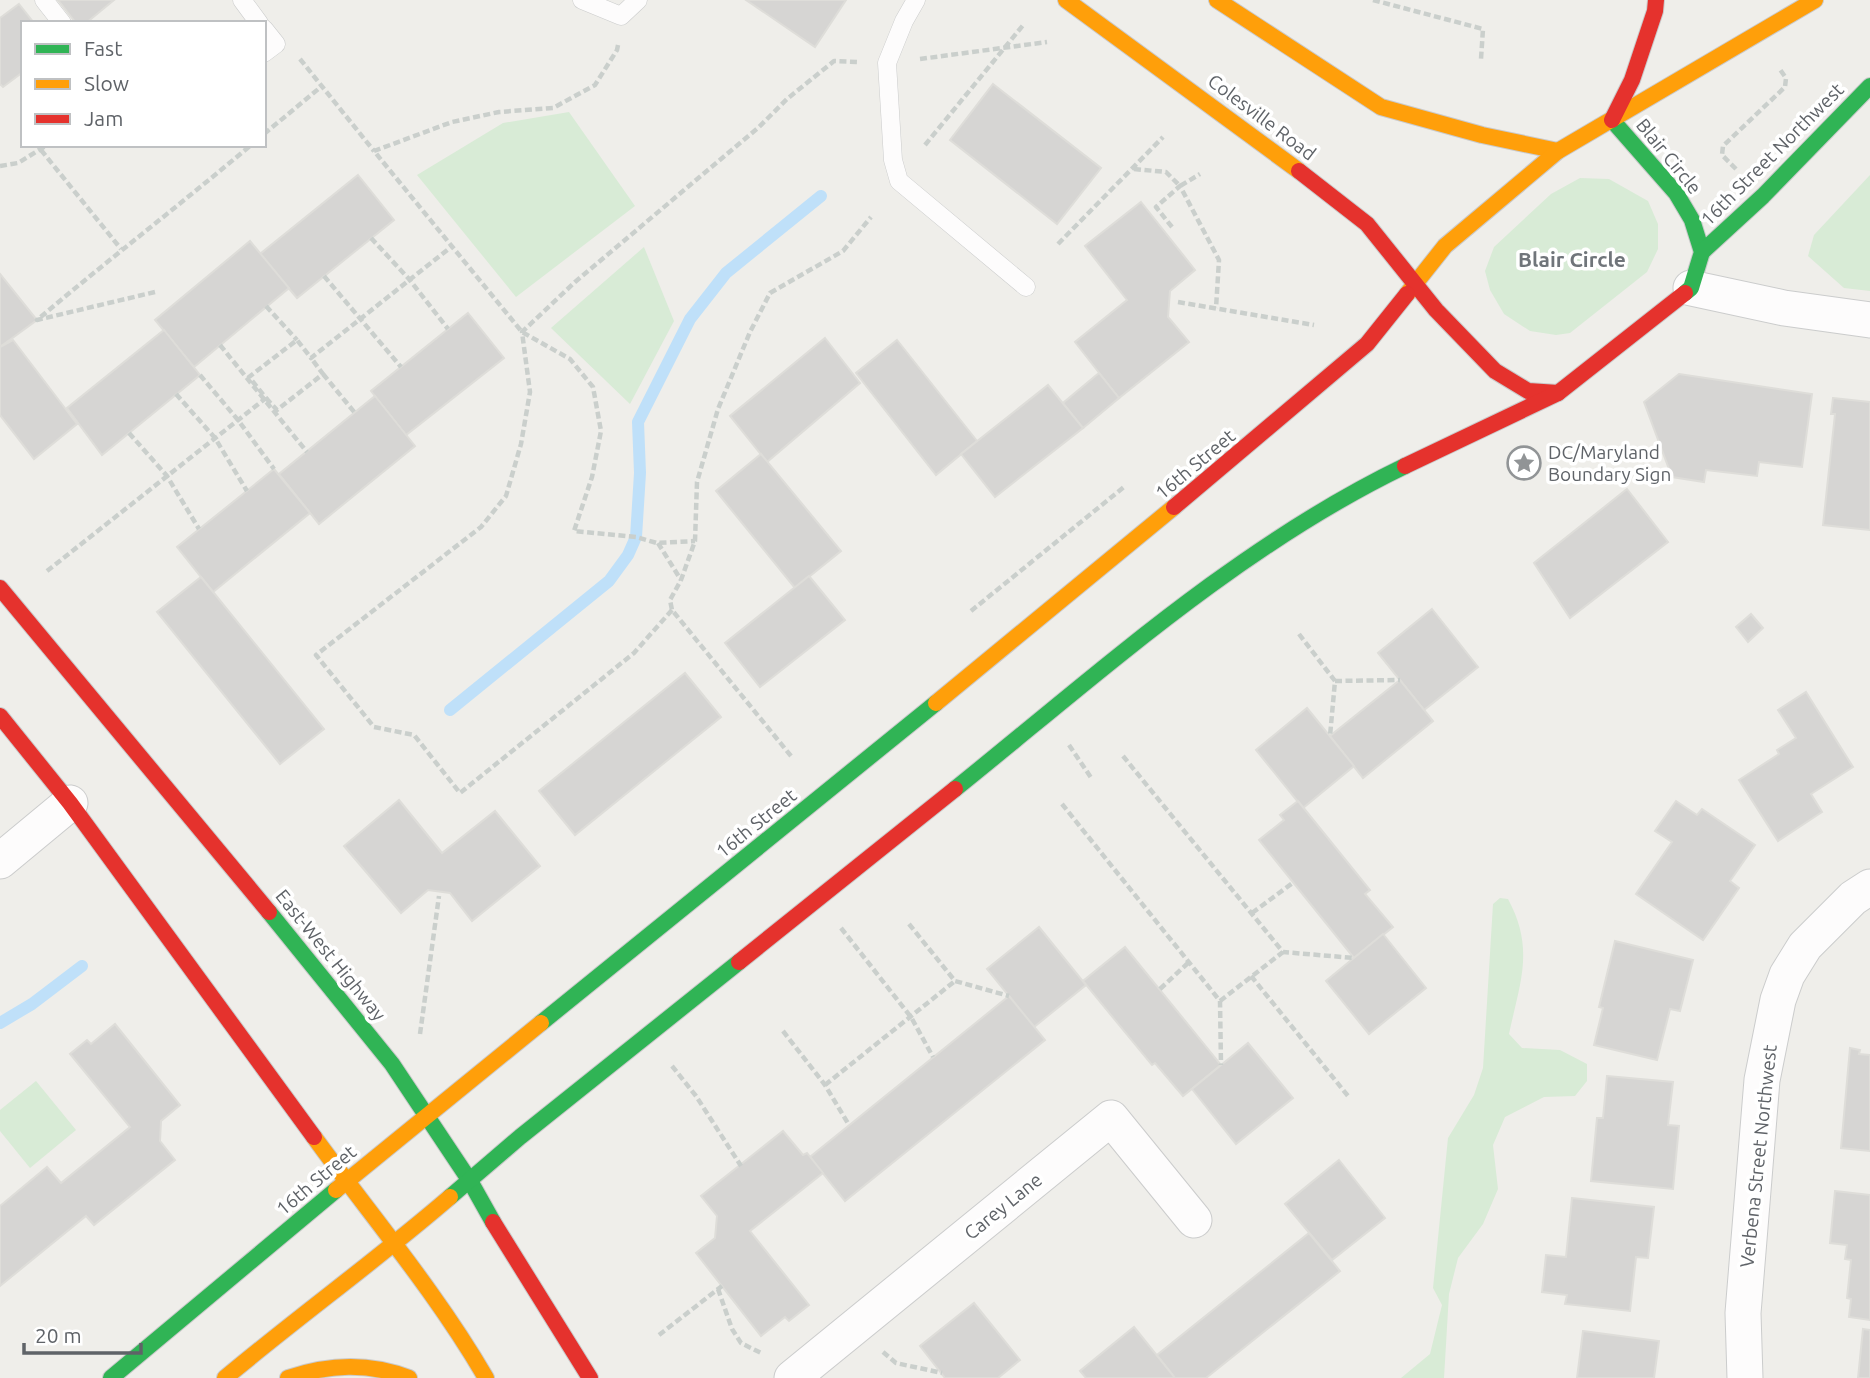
<svg xmlns="http://www.w3.org/2000/svg" width="1870" height="1378" viewBox="0 0 1870 1378" font-family="Ubuntu,sans-serif">
	<style>
		.green { fill: #d8ebd6 }
		.lines { fill: none; stroke-linecap: round; stroke-linejoin: round }
		.stream { stroke: #bfe0f9; stroke-width: 12 }
		.building { fill: #d6d5d3; stroke: #deddd9; stroke-width: 2 }
		.lane-casing { stroke: #cbcccc; stroke-width: 19 }
		.street-casing { stroke: #cbcccc; stroke-width: 37 }
		.fast-casing { stroke: #cacacb; stroke-width: 18 }
		.slow-casing { stroke: #cacacb; stroke-width: 18 }
		.jam-casing { stroke: #cacacb; stroke-width: 18 }
		.path { stroke: #cacfcc; stroke-width: 4.5; stroke-dasharray: 7 3.5; stroke-linecap: butt }
		.lane { stroke: #fdfcfc; stroke-width: 18 }
		.street { stroke: #fdfcfc; stroke-width: 35 }
		.fast { stroke: #30b455; stroke-width: 16 }
		.slow { stroke: #ff9f0a; stroke-width: 16 }
		.jam { stroke: #e5322d; stroke-width: 16 }
		.labels { text-anchor: middle; dominant-baseline: central; stroke-width: 7; stroke-linejoin: round; paint-order: stroke }
		.street-label { font-size: 19px; fill: #5f6368; stroke: #fff }
		.poi-label { font-size: 19px; fill: #5f6368; stroke: #fff; text-anchor: start }
		.neighbourhood-label { font-size: 21px; font-weight: bold; fill: #70757a; stroke: #fff }
	</style>
	<rect width="100%" height="100%" fill="#efeeea"/>
	<g class="green">
		<path d="M 569,112 L 635,206 L 516,297 L 417,175 L 503,123 Z"/>
		<path d="M 1870,175 L 1870,291 L 1844,288 L 1808,256 L 1814,235 Z"/>
		<path d="M 1580,178 L 1609,179 L 1648,201 L 1658,224 L 1658,249 L 1647,272 L 1570,333 L 1556,335 L 1530,331 L 1504,314 L 1490,290 L 1485,271 L 1494,247 L 1551,194 Z"/>
		<path d="M 644,247 L 674,321 L 630,404 L 551,328 Z"/>
		<path d="M 1500,898 L 1508,899 C 1535,949 1520,982 1509,1034 L 1522,1048 L 1560,1050 L 1587,1064 L 1587,1081 L 1575,1096 L 1544,1097 L 1505,1117 L 1493,1145 L 1498,1189 L 1483,1224 L 1458,1258 L 1449,1294 L 1444,1378 L 1401,1378 L 1430,1354 L 1442,1305 L 1433,1288 L 1448,1138 L 1474,1095 L 1483,1068 L 1493,904 Z"/>
		<path d="M 36,1081 L 76,1130 L 30,1168 L 0,1131 L 0,1110 Z"/>
	</g>
	<g class="lines">
		<g class="stream">
			<path d="M 450,710 L 609,581 L 628,555 L 636,537 L 640,473 L 638,422 L 690,319 L 726,273 L 821,196"/>
			<path d="M 0,1023 L 32,1004 L 82,966"/>
		</g>
	</g>
	<g class="building">
		<path d="M 58,0 L 114,0 L 86,23 L 76,23 Z"/>
		<path d="M 746,0 L 846,0 L 815,47 Z"/>
		<path d="M 19,4 L 34,23 L 23,23 L 23,72 L 3,87 L 0,84 L 0,18 Z"/>
		<path d="M 993,84 L 1101,168 L 1057,224 L 950,140 Z"/>
		<path d="M 358,175 L 394,220 L 297,298 L 260,254 Z"/>
		<path d="M 1141,202 L 1195,270 L 1170,291 L 1168,317 L 1189,342 L 1119,398 L 1075,342 L 1127,300 L 1085,246 Z"/>
		<path d="M 250,241 L 289,288 L 194,367 L 155,320 Z"/>
		<path d="M 0,274 L 37,320 L 0,347 Z"/>
		<path d="M 468,313 L 504,358 L 406,435 L 371,391 Z"/>
		<path d="M 164,330 L 200,375 L 102,455 L 67,408 Z"/>
		<path d="M 825,338 L 860,383 L 767,462 L 730,416 Z"/>
		<path d="M 13,340 L 77,424 L 34,459 L 0,415 L 0,347 Z"/>
		<path d="M 897,340 L 977,441 L 936,475 L 856,373 Z"/>
		<path d="M 1099,373 L 1119,398 L 1083,428 L 1063,403 Z"/>
		<path d="M 1679,374 L 1812,394 L 1802,467 L 1759,462 L 1757,476 L 1706,470 L 1704,482 L 1672,477 L 1644,402 Z"/>
		<path d="M 1048,385 L 1083,428 L 995,497 L 961,454 Z"/>
		<path d="M 375,396 L 415,446 L 319,524 L 279,474 Z"/>
		<path d="M 1833,398 L 1870,402 L 1870,530 L 1823,525 L 1835,414 L 1831,414 Z"/>
		<path d="M 761,454 L 841,551 L 795,588 L 716,491 Z"/>
		<path d="M 274,469 L 310,513 L 213,592 L 177,547 Z"/>
		<path d="M 1627,489 L 1668,542 L 1570,618 L 1534,563 Z"/>
		<path d="M 809,576 L 845,620 L 760,687 L 725,643 Z"/>
		<path d="M 201,577 L 324,729 L 280,764 L 157,612 Z"/>
		<path d="M 1432,609 L 1478,667 L 1424,710 L 1378,653 Z"/>
		<path d="M 1751,614 L 1763,628 L 1748,642 L 1736,627 Z"/>
		<path d="M 685,673 L 721,717 L 575,835 L 539,791 Z"/>
		<path d="M 1400,680 L 1433,721 L 1363,778 L 1330,736 Z"/>
		<path d="M 1806,692 L 1853,767 L 1811,794 L 1822,812 L 1778,841 L 1739,780 L 1779,754 L 1777,750 L 1796,738 L 1778,710 Z"/>
		<path d="M 1307,708 L 1354,766 L 1303,808 L 1256,750 Z"/>
		<path d="M 399,800 L 442,853 L 495,811 L 540,866 L 472,921 L 450,893 L 428,890 L 401,913 L 344,846 Z"/>
		<path d="M 1298,801 L 1370,890 L 1365,894 L 1393,927 L 1354,958 L 1259,840 L 1284,820 L 1280,815 Z"/>
		<path d="M 1676,801 L 1697,815 L 1702,809 L 1755,845 L 1730,881 L 1739,888 L 1703,940 L 1636,894 L 1672,842 L 1655,831 Z"/>
		<path d="M 1039,927 L 1086,985 L 1034,1027 L 987,969 Z"/>
		<path d="M 1383,934 L 1426,988 L 1369,1034 L 1326,981 Z"/>
		<path d="M 1615,941 L 1693,960 L 1680,1011 L 1670,1009 L 1657,1060 L 1594,1045 L 1603,1008 L 1599,1007 Z"/>
		<path d="M 1125,947 L 1221,1065 L 1183,1096 L 1155,1063 L 1152,1065 L 1083,981 Z"/>
		<path d="M 1009,996 L 1045,1040 L 845,1201 L 810,1157 Z"/>
		<path d="M 115,1024 L 180,1105 L 161,1121 L 160,1141 L 175,1160 L 94,1225 L 86,1216 L 0,1286 L 0,1206 L 47,1167 L 61,1183 L 130,1127 L 70,1054 L 87,1040 L 91,1044 Z"/>
		<path d="M 1248,1043 L 1293,1098 L 1236,1144 L 1192,1089 Z"/>
		<path d="M 1850,1048 L 1860,1050 L 1859,1054 L 1870,1055 L 1870,1151 L 1841,1148 Z"/>
		<path d="M 1607,1076 L 1673,1082 L 1668,1125 L 1679,1126 L 1673,1189 L 1591,1181 L 1597,1118 L 1603,1118 Z"/>
		<path d="M 783,1131 L 803,1155 L 807,1153 L 823,1173 L 750,1231 L 809,1305 L 789,1321 L 785,1317 L 761,1336 L 696,1253 L 715,1238 L 717,1216 L 701,1196 Z"/>
		<path d="M 1339,1160 L 1385,1218 L 1332,1260 L 1285,1204 Z"/>
		<path d="M 1835,1191 L 1870,1195 L 1870,1320 L 1849,1317 L 1851,1299 L 1847,1298 L 1851,1260 L 1845,1259 L 1847,1245 L 1830,1243 Z"/>
		<path d="M 1572,1198 L 1654,1207 L 1648,1258 L 1636,1257 L 1630,1311 L 1565,1304 L 1567,1295 L 1542,1292 L 1546,1255 L 1566,1257 Z"/>
		<path d="M 1309,1233 L 1340,1271 L 1206,1378 L 1175,1378 L 1157,1355 Z"/>
		<path d="M 974,1303 L 1020,1360 L 998,1378 L 945,1378 L 920,1346 Z"/>
		<path d="M 1134,1327 L 1175,1378 L 1086,1378 L 1080,1371 Z"/>
		<path d="M 1863,1329 L 1870,1330 L 1870,1378 L 1858,1378 Z"/>
		<path d="M 1583,1331 L 1659,1341 L 1654,1378 L 1577,1378 Z"/>
	</g>
	<g class="lines">
		<defs>
			<g id="lane">
				<path d="M 44,0 L 62,23"/>
				<path d="M 242,0 L 259,23"/>
				<path d="M 582,0 L 621,16 L 638,0"/>
				<path d="M 916,0 L 904,21 L 887,63 L 893,160 L 899,181 L 1026,287"/>
				<path d="M 264,29 L 276,44 L 264,53"/>
			</g>
			<g id="street">
				<path d="M 1691,288 L 1784,308 L 1870,320"/>
				<path d="M 0,861 L 70,803"/>
				<path d="M 792,1378 L 1111,1118 L 1194,1220"/>
				<path d="M 1745,1378 L 1743,1313 L 1762,1080 L 1778,1000 L 1787,975 L 1805,946 L 1853,898 L 1870,887"/>
			</g>
			<g id="fast">
				<path d="M 1612,120 L 1676,193 L 1692,220 L 1702,252 L 1691,288 L 1685,293"/>
				<path d="M 1702,252 L 1763,196 L 1870,86"/>
				<path d="M 955,789 C 1098,674 1239,546 1405,466"/>
				<path d="M 269,912 L 392,1064 L 470,1181 L 493,1222"/>
				<path d="M 541,1023 L 936,703"/>
				<path d="M 450,1197 L 520,1137 L 739,962"/>
				<path d="M 111,1378 L 336,1190"/>
			</g>
			<g id="slow">
				<path d="M 1066,0 L 1299,171"/>
				<path d="M 1217,0 L 1381,107 L 1482,135 L 1558,151"/>
				<path d="M 1407,294 L 1445,246 L 1558,151 L 1815,0"/>
				<path d="M 936,703 L 1174,507"/>
				<path d="M 314,1137 C 372,1217 436,1292 486,1378"/>
				<path d="M 336,1190 L 541,1023"/>
				<path d="M 225,1378 C 299,1316 377,1260 450,1197"/>
				<path d="M 288,1378 C 329,1364 368,1362 409,1378"/>
			</g>
			<g id="jam">
				<path d="M 1612,120 L 1632,80 L 1655,11 L 1656,0"/>
				<path d="M 1299,171 L 1367,224 L 1436,310 L 1495,371 L 1528,391 L 1558,393"/>
				<path d="M 1405,466 L 1558,393 L 1685,293"/>
				<path d="M 1174,507 L 1367,344 L 1407,294"/>
				<path d="M 0,588 L 269,912"/>
				<path d="M 0,716 L 70,803 L 314,1137"/>
				<path d="M 739,962 L 955,789"/>
				<path d="M 493,1222 L 590,1378"/>
			</g>
		</defs>
		<use href="#lane" class="lane-casing"/>
		<use href="#street" class="street-casing"/>
		<use href="#fast" class="fast-casing"/>
		<use href="#slow" class="slow-casing"/>
		<use href="#jam" class="jam-casing"/>
		<g class="path">
			<path d="M 1373,0 L 1483,29 L 1481,59"/>
			<path d="M 618,45 L 617,50 L 595,85 L 553,108 L 499,112 L 452,122 L 374,151 L 522,332 L 570,359 L 593,387 L 601,431 L 592,477 L 574,531 L 636,537 L 657,543 L 695,541"/>
			<path d="M 300,59 L 374,151"/>
			<path d="M 920,59 L 1047,42"/>
			<path d="M 264,134 L 322,86"/>
			<path d="M 925,145 L 1024,24"/>
			<path d="M 41,150 L 121,249"/>
			<path d="M 0,166 L 18,163 L 47,145"/>
			<path d="M 1134,169 L 1166,172 L 1180,186 L 1200,174"/>
			<path d="M 1736,169 L 1722,155 L 1723,146 L 1785,87 L 1786,78 L 1779,68"/>
			<path d="M 1172,227 L 1156,207 L 1180,186 L 1219,260 L 1216,308"/>
			<path d="M 371,238 L 409,279 L 448,329"/>
			<path d="M 1058,244 L 1163,137"/>
			<path d="M 324,276 L 401,367"/>
			<path d="M 155,292 L 37,320 C 108,260 181,204 251,145"/>
			<path d="M 1178,302 L 1314,325"/>
			<path d="M 266,306 L 297,340"/>
			<path d="M 220,345 L 307,452"/>
			<path d="M 323,374 L 355,413"/>
			<path d="M 200,375 L 238,420 L 274,469"/>
			<path d="M 176,394 L 215,438 L 247,491"/>
			<path d="M 266,398 L 277,410 L 323,374 L 311,358"/>
			<path d="M 129,433 L 167,476 L 199,529"/>
			<path d="M 658,543 L 681,580"/>
			<path d="M 47,571 L 266,398 L 249,377 L 297,340 L 311,358 L 451,247"/>
			<path d="M 672,610 L 634,653 L 460,793 L 414,735 L 374,727 L 316,655 L 481,527 L 506,496 L 521,444 L 530,392 L 522,332 L 575,282 L 759,127 L 787,99 L 834,61 L 859,62"/>
			<path d="M 971,611 L 1124,487"/>
			<path d="M 1299,634 L 1335,681 L 1330,736"/>
			<path d="M 1335,681 L 1400,680"/>
			<path d="M 1069,745 L 1092,779"/>
			<path d="M 791,756 L 672,610 L 670,600 L 681,580 L 695,541 L 697,482 L 718,409 L 750,332 L 770,293 L 843,251 L 871,217"/>
			<path d="M 1123,756 L 1283,952 L 1354,958"/>
			<path d="M 1062,804 L 1220,1001 L 1221,1065"/>
			<path d="M 1252,913 L 1294,882"/>
			<path d="M 909,924 L 955,981 L 1009,996"/>
			<path d="M 841,928 L 911,1017 L 933,1057"/>
			<path d="M 1251,976 L 1348,1096"/>
			<path d="M 1160,989 L 1188,963"/>
			<path d="M 1220,1001 L 1283,952"/>
			<path d="M 783,1031 L 825,1085 L 849,1125"/>
			<path d="M 420,1034 L 439,896"/>
			<path d="M 672,1066 L 696,1096 L 741,1166"/>
			<path d="M 825,1085 L 955,981"/>
			<path d="M 718,1289 L 732,1329 L 741,1343 L 763,1354"/>
			<path d="M 659,1335 L 722,1286"/>
			<path d="M 883,1352 L 896,1363 L 942,1373"/>
		</g>
		<use href="#lane" class="lane"/>
		<use href="#street" class="street"/>
		<use href="#fast" class="fast"/>
		<use href="#slow" class="slow"/>
		<use href="#jam" class="jam"/>
	</g>
	<defs>
		<symbol id="sight-ring" viewBox="-11 -11 22 22"><circle r="9.5" fill="#fff" stroke="#919496" stroke-width="1.5"/><path d="M0-6L1.8-2.2L6-1.7L2.9 1.2L3.7 5.4L0 3.3L-3.7 5.4L-2.9 1.2L-6-1.7L-1.8-2.2Z" fill="#919496"/></symbol>
	</defs>
	<g fill-rule="evenodd">
		<use href="#sight-ring" x="1505" y="444" width="38" height="38"/>
	</g>
	<g class="labels">
		<g class="street-label">
			<text transform="translate(1262 117) rotate(37)">Colesville Road</text>
			<text transform="translate(1772 154) rotate(-45)">16th Street Northwest</text>
			<text transform="translate(1669 156) rotate(51)">Blair Circle</text>
			<text transform="translate(1195 464) rotate(-40)">16th Street</text>
			<text transform="translate(756 823) rotate(-39)">16th Street</text>
			<text transform="translate(331 955) rotate(51)">East-West Highway</text>
			<text transform="translate(1758 1156) rotate(-84)">Verbena Street Northwest</text>
			<text transform="translate(316 1180) rotate(-40)">16th Street</text>
			<text transform="translate(1003 1206) rotate(-39)">Carey Lane</text>
		</g>
		<g class="poi-label">
			<text x="1548" y="452">DC/Maryland<tspan x="1548" dy="22">Boundary Sign</tspan></text>
		</g>
		<g class="neighbourhood-label">
			<text x="1572" y="259">Blair Circle</text>
		</g>
	</g>
	<rect x="21" y="21" width="245" height="126" fill="#ffffff" stroke="#bfc1c3" stroke-width="2"/>
	<rect x="35" y="44" width="35" height="10" fill="#30b455" stroke="#bfc1c3" stroke-width="2"/>
	<text x="84" y="56" font-size="21" fill="#5f6368">Fast</text>
	<rect x="35" y="79" width="35" height="10" fill="#ff9f0a" stroke="#bfc1c3" stroke-width="2"/>
	<text x="84" y="91" font-size="21" fill="#5f6368">Slow</text>
	<rect x="35" y="114" width="35" height="10" fill="#e5322d" stroke="#bfc1c3" stroke-width="2"/>
	<text x="84" y="126" font-size="21" fill="#5f6368">Jam</text>
	<path d="M24 1343v10h117v-10" fill="none" stroke="#5f6368" stroke-width="3.5"/>
	<text x="35" y="1343" font-size="21" fill="#5f6368" stroke="#ffffff" stroke-width="5" paint-order="stroke">20 m</text>
</svg>
